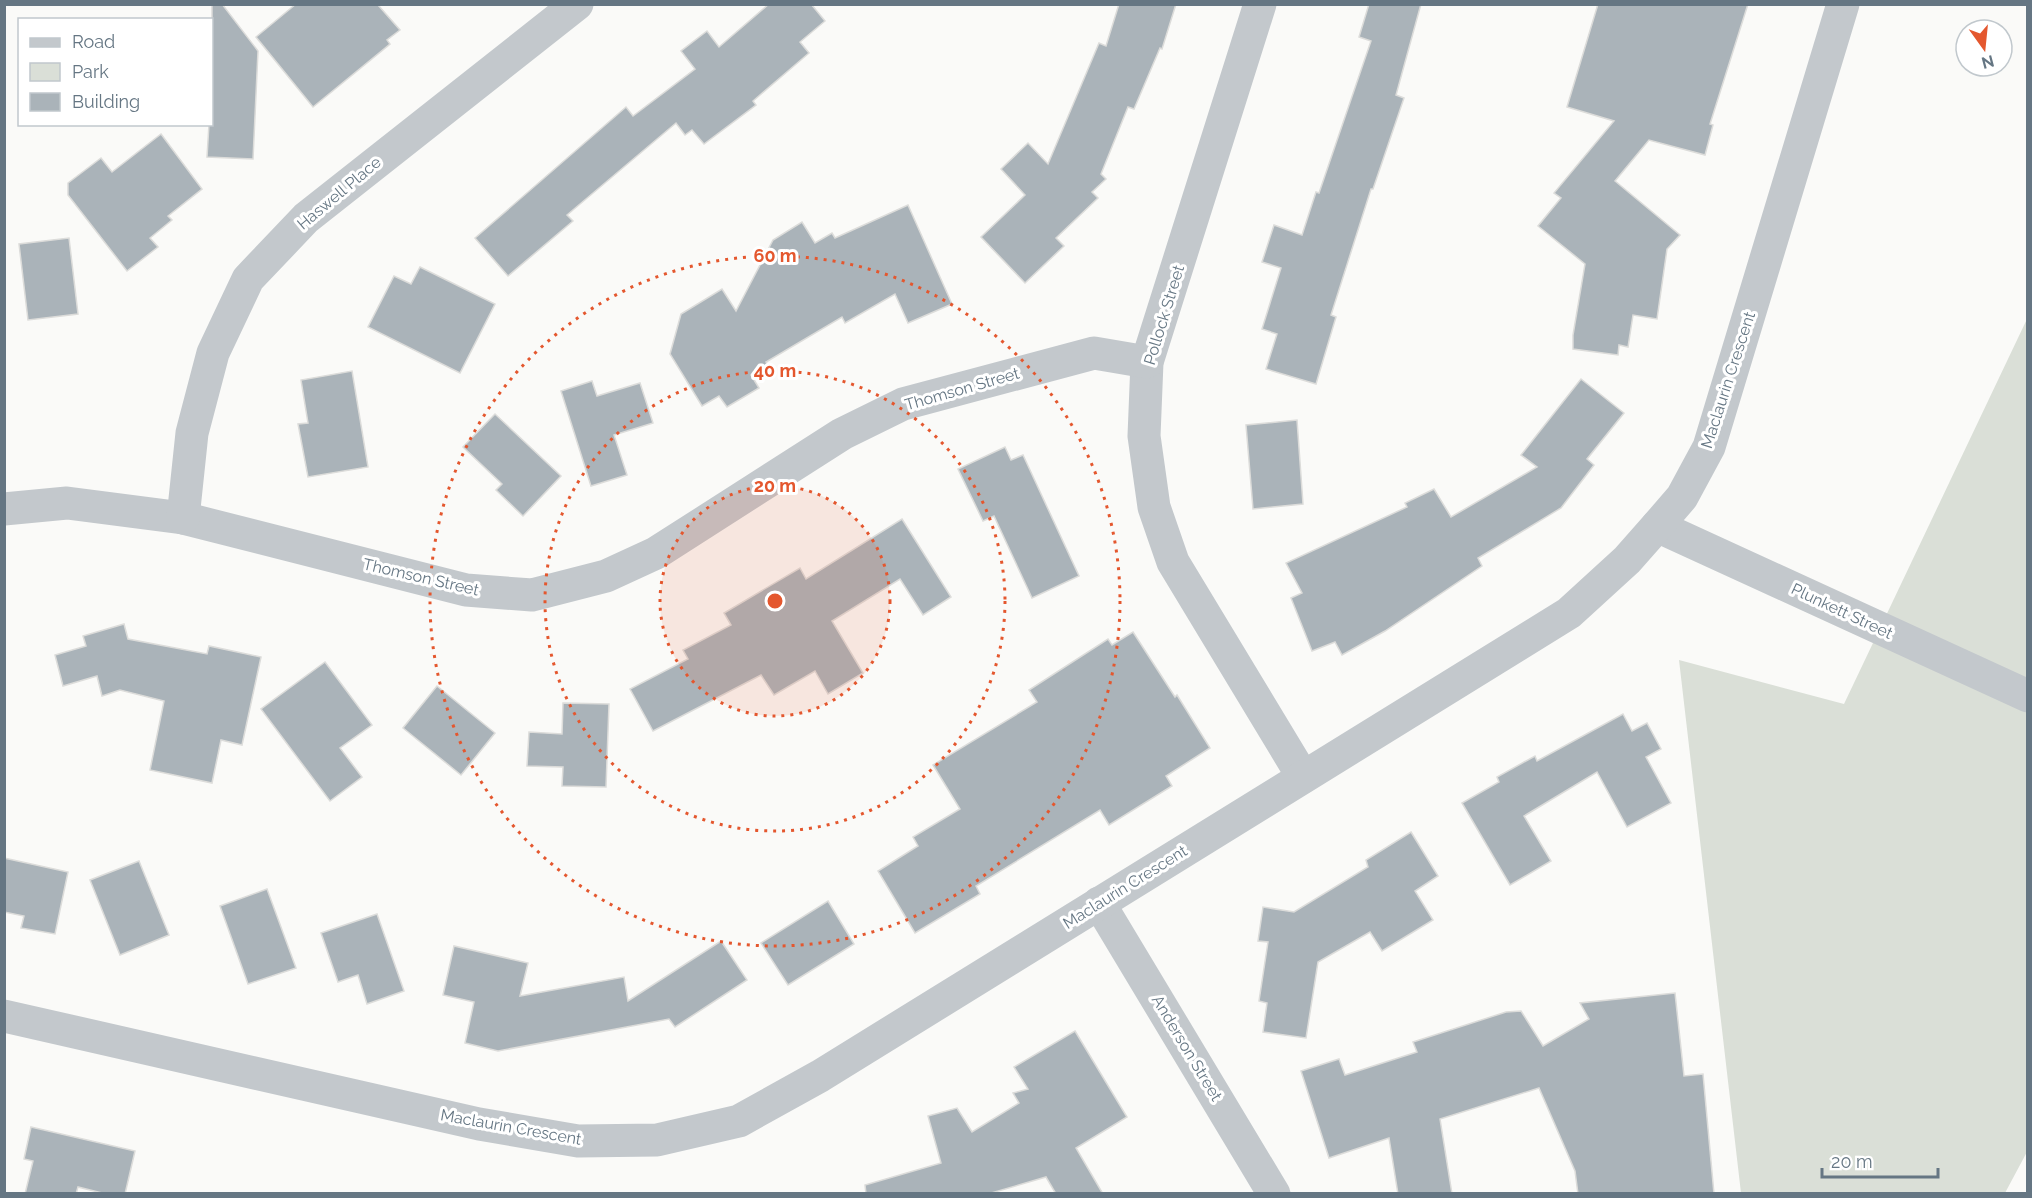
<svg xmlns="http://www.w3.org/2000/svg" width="2032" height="1198" viewBox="0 0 2032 1198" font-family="Raleway,sans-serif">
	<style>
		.green { fill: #dadfd7 }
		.building { fill: #aab3b9; stroke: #dcdcda; stroke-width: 1.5 }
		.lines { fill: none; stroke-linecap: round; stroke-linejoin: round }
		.minor { stroke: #c3c8cc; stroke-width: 33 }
		.ring { fill: none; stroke: #e4572e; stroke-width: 3; stroke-dasharray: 3 6 }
		.labels { text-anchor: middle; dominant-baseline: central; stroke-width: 6; stroke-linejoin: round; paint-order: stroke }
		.street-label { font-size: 16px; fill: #657683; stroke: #fff }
		.centre { fill: #e4572e; stroke: #fff; stroke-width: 3 }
		.ring-label { font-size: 18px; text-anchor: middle; font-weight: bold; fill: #e4572e; stroke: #fff; stroke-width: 6; stroke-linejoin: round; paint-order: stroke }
	</style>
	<rect width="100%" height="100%" fill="#fafaf8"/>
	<path class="green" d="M 2027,319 L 2028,1150 L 2005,1193 L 1741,1193 L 1679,660 L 1844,704 Z"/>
	<g class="building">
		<path d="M 212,4 L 222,4 L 258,51 L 253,159 L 207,157 L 209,124 L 212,124 Z"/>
		<path d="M 296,4 L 378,5 L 400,30 L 387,40 L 390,44 L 313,107 L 256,37 Z"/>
		<path d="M 769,4 L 811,4 L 825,21 L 800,42 L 809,53 L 753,101 L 756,105 L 704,144 L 692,130 L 685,135 L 676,123 L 567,215 L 573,221 L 508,276 L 475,238 L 626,107 L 633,116 L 695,69 L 681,51 L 707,31 L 719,47 Z"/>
		<path d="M 1119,4 L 1176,4 L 1162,49 L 1160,48 L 1134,109 L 1128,107 L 1101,174 L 1106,179 L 1092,192 L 1098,198 L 1056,238 L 1064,246 L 1025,283 L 981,237 L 1025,195 L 1001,169 L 1028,143 L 1048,164 L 1099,43 L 1106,46 Z"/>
		<path d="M 1369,4 L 1421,4 L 1396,95 L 1404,98 L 1373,189 L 1371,189 L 1331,315 L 1336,317 L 1316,384 L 1266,369 L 1277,334 L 1262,329 L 1281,268 L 1262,262 L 1274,225 L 1302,235 L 1316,192 L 1319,193 L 1371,41 L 1359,37 Z"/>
		<path d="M 1598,4 L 1748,4 L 1710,124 L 1713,125 L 1705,155 L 1649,140 L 1615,181 L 1680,235 L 1667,249 L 1657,319 L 1633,315 L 1628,347 L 1619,345 L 1618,355 L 1573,349 L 1573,335 L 1585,264 L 1538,226 L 1561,198 L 1554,193 L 1614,121 L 1567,107 Z"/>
		<path d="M 161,134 L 202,189 L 168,216 L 172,220 L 150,238 L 158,247 L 127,271 L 68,195 L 68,183 L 101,158 L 112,172 Z"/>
		<path d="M 908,205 L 952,304 L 908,323 L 895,294 L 845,323 L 842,317 L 766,362 L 768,365 L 751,375 L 759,388 L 727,407 L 719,396 L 702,406 L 670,354 L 681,314 L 722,289 L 736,311 L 773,240 L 802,222 L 815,243 L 832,233 L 835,238 Z"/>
		<path d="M 69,238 L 78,314 L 28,320 L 19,244 Z"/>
		<path d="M 420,267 L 495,304 L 460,373 L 368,327 L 394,276 L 411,284 Z"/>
		<path d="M 352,371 L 368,467 L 308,477 L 298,424 L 308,423 L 301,380 Z"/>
		<path d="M 1581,379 L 1624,413 L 1587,459 L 1594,465 L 1561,508 L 1478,558 L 1482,566 L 1385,631 L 1342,655 L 1335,642 L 1312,651 L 1291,598 L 1302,593 L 1286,563 L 1407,507 L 1405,503 L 1434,489 L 1451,517 L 1537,467 L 1521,455 Z"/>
		<path d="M 592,381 L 597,396 L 640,383 L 653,423 L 614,435 L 627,475 L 591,486 L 561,391 Z"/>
		<path d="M 495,414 L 561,476 L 523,516 L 496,490 L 502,484 L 463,447 Z"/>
		<path d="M 1297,420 L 1303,504 L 1253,509 L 1246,425 Z"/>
		<path d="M 1005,447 L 1011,460 L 1023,455 L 1079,576 L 1032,598 L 994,516 L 983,521 L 958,469 Z"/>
		<path d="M 902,519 L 951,597 L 923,615 L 900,579 L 832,621 L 863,673 L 828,694 L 815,671 L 774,695 L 761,675 L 653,731 L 630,689 L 688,659 L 683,650 L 731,625 L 724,613 L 800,568 L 806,579 Z"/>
		<path d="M 124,624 L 128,639 L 207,654 L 209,646 L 261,657 L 242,745 L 221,740 L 212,783 L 150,770 L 164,701 L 120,690 L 102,696 L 97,676 L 63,686 L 55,655 L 86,646 L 83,636 Z"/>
		<path d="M 1133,632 L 1175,697 L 1177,695 L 1210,748 L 1166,776 L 1172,786 L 1109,825 L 1100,810 L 976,886 L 980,894 L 915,933 L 878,871 L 918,846 L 913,837 L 960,809 L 933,765 L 1037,702 L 1029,690 L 1108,639 L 1112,645 Z"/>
		<path d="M 325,662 L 372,725 L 340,748 L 362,777 L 330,801 L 261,709 Z"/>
		<path d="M 437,686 L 495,733 L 461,775 L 403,728 Z"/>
		<path d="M 563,703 L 609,704 L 606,787 L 562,786 L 563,767 L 527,766 L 529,732 L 562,734 Z"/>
		<path d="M 1623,714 L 1632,731 L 1647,723 L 1661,749 L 1646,757 L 1671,803 L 1627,827 L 1597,772 L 1524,816 L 1551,861 L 1510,885 L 1462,803 L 1499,782 L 1497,777 L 1535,756 L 1537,761 Z"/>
		<path d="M 1411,832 L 1438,876 L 1415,891 L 1433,920 L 1382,951 L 1370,932 L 1318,962 L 1306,1038 L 1263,1032 L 1267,1003 L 1259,1001 L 1268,942 L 1258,941 L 1263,907 L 1294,912 L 1368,867 L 1366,860 Z"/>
		<path d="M 4,858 L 68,872 L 55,934 L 21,928 L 24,916 L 4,912 Z"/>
		<path d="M 139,861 L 169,935 L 120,955 L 90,880 Z"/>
		<path d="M 267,889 L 296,968 L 248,984 L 220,906 Z"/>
		<path d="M 828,901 L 854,944 L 788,985 L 761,943 Z"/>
		<path d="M 377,914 L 404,991 L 367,1004 L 358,975 L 338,982 L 321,933 Z"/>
		<path d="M 721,941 L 747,980 L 675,1027 L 669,1019 L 498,1051 L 465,1043 L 474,1002 L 443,995 L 454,946 L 528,963 L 520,996 L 624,977 L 628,1001 Z"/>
		<path d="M 1675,993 L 1684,1076 L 1703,1074 L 1714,1194 L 1578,1194 L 1575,1171 L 1539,1088 L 1440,1119 L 1452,1194 L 1398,1194 L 1389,1138 L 1329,1158 L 1301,1071 L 1339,1059 L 1345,1075 L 1417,1052 L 1413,1042 L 1506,1012 L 1521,1011 L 1543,1046 L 1589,1019 L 1580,1003 Z"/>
		<path d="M 1075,1031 L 1127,1117 L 1076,1148 L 1103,1194 L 1056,1194 L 1046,1177 L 988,1194 L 866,1194 L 865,1185 L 941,1163 L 928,1116 L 957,1108 L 972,1132 L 1019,1103 L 1013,1093 L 1028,1089 L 1014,1067 Z"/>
		<path d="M 31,1127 L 135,1151 L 125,1194 L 106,1194 L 78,1187 L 76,1194 L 25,1194 L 33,1161 L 24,1159 Z"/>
	</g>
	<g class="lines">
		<g class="minor">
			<path d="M 1260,4 L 1147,362 L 1144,436 L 1154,507 L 1173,562 L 1303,777"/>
			<path d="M 4,509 L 67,503 L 183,518 L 466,590 L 532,595 L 606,576 L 656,553 L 842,434 L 903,404 L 1094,353 L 1147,362"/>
			<path d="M 183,518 L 192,433 L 213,353 L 248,279 L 306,218 L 577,4"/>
			<path d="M 1657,526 L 2028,696"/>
			<path d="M 1099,903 L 1274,1194"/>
			<path d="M 4,1016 L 479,1124 L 578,1141 L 657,1140 L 739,1121 L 820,1076 L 1569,613 L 1627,560 L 1657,526 L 1682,497 L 1709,447 L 1843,4"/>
		</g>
	</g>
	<circle cx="775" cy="601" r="115" fill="#e4572e" fill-opacity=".12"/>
	<g class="ring">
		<circle cx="775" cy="601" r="115"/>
		<circle cx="775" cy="601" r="230"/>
		<circle cx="775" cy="601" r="345"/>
	</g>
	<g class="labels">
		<g class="street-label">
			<text transform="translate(339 193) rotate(-40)">Haswell Place</text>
			<text transform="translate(1164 315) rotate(-73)">Pollock Street</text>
			<text transform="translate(1728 380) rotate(-72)">Maclaurin Crescent</text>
			<text transform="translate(962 389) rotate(-16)">Thomson Street</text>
			<text transform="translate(421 577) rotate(13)">Thomson Street</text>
			<text transform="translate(1842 611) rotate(25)">Plunkett Street</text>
			<text transform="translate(1125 887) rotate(-32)">Maclaurin Crescent</text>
			<text transform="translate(1187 1048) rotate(59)">Anderson Street</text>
			<text transform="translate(511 1127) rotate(10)">Maclaurin Crescent</text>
		</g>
	</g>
	<circle cx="775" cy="601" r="9" class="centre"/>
	<g class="ring-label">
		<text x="775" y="262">60 m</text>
		<text x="775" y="377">40 m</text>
		<text x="775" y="492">20 m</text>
	</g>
	<rect width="2032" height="1198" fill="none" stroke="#657683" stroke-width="12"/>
	<rect x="18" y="18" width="195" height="108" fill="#ffffff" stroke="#c1c8cd" stroke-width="1.5"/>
	<rect x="30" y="38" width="30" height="9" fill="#c3c8cc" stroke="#c1c8cd" stroke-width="1.5"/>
	<text x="72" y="48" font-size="18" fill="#657683">Road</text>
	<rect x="30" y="63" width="30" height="18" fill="#dadfd7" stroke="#c1c8cd" stroke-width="1.5"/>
	<text x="72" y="78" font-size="18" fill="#657683">Park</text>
	<rect x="30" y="93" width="30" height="18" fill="#aab3b9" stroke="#c1c8cd" stroke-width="1.5"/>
	<text x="72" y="108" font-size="18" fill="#657683">Building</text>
	<g transform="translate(1984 48) rotate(165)"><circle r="28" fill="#ffffff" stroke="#c1c8cd" stroke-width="1.5"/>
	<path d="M0-4.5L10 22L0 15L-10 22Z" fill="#e4572e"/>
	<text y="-9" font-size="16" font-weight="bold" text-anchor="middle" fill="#657683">N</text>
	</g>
	<path d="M1822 1168v9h116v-9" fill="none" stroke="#657683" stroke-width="3"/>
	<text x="1831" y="1168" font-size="18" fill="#657683" stroke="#ffffff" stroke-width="4.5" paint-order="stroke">20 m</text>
</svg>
